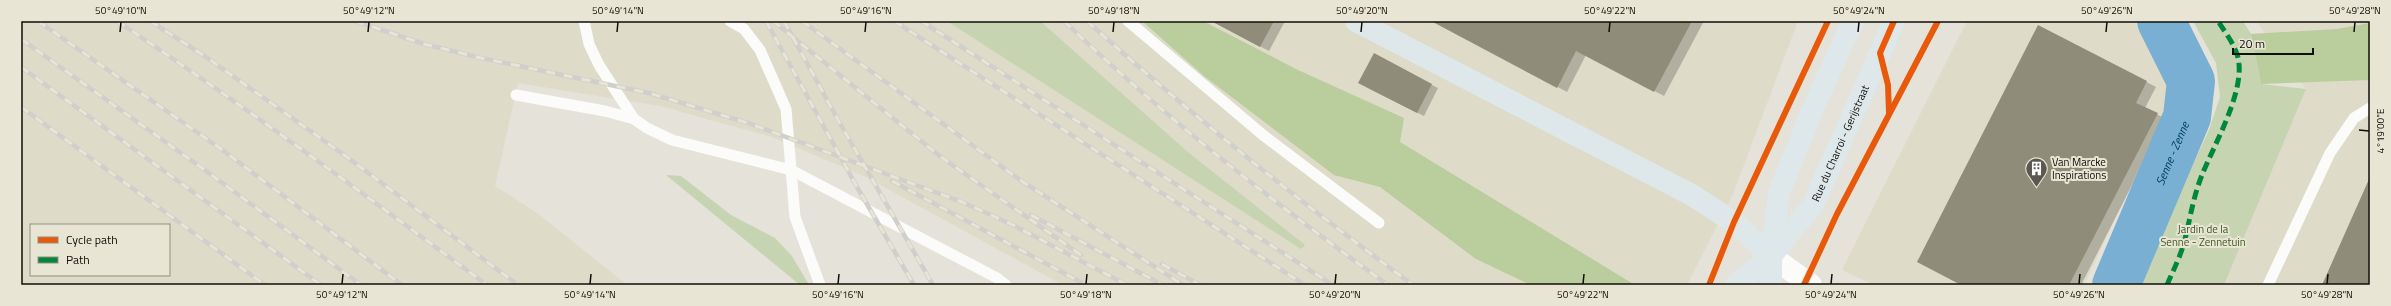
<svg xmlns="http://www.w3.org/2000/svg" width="2391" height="306" viewBox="0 0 2391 306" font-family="'Titillium Web',sans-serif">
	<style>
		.built { fill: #dedbc9; fill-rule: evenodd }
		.green { fill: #c6d4b1 }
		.forest { fill: #bacd9c }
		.shadow { fill: #0003 }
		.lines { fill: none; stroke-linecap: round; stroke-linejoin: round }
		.river { stroke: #78afd2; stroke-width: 48 }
		.building { fill: #908c7a }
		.lane { stroke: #fbfbf9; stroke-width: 11 }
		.street { stroke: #fbfbf9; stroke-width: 22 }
		.primary { stroke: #dee7ea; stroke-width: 22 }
		.rail-casing { stroke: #d0cfcc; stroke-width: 4.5 }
		.rail { stroke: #e8e5d4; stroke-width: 3; stroke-dasharray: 9; stroke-linecap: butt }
		.quiet { stroke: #00873e; stroke-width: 5; stroke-dasharray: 10 5; stroke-linecap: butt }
		.cycleway-casing { stroke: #e8e5d4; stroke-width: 8 }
		.cycleway { stroke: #e8590c; stroke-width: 6 }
		.ticks { fill: none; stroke: #0f0e08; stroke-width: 1.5 }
		.labels { text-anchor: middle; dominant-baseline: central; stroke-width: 4; stroke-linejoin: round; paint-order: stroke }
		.street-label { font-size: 11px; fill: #0f0e08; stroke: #e8e5d4 }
		.poi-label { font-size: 11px; fill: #0f0e08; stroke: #e8e5d4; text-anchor: start }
		.park-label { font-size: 11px; fill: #405720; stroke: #e8e5d4 }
		.water-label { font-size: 12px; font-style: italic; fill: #004266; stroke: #e8e5d4 }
		.neatline { fill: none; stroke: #0f0e08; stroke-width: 1.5 }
		.ticks-label { font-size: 10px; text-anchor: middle; fill: #0f0e08 }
	</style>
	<rect width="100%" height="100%" fill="#e4e2d9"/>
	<g class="built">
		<path d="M 21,21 L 1798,21 L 1733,194 L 1687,285 L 1063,285 L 866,177 L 772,137 L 660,106 L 518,83 L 495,186 L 537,213 L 627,285 L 21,285 ZM 31,225 L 169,225 L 169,275 L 31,275 Z"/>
		<path d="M 1967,21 L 2134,21 L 2172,97 L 2084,285 L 1874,285 L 1842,270 Z"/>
		<path d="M 2256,21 L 2370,21 L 2370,285 L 2224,285 L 2306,89 Z"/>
	</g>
	<g class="green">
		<path d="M 947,21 L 1040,21 L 1189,153 L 1305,245 L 1301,249 Z"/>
		<path d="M 2137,21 L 2150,21 L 2183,84 L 2172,89 Z"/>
		<path d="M 2193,21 L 2243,21 L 2251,34 L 2261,84 L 2306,89 L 2224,285 L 2142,285 L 2144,267 L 2151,264 L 2169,215 L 2209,130 L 2220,97 L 2216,63 Z"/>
		<path d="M 666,175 L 681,176 L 731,215 L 775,238 L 792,256 L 809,285 L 800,285 Z"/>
	</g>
	<g class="forest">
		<path d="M 1142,21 L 1203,21 L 1298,70 L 1404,118 L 1400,142 L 1635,285 L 1531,285 L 1476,259 L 1380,187 L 1334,175 L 1204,76 Z"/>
		<path d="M 2370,23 L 2370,80 L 2261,84 L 2251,34 L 2337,29 Z"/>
	</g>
	<g class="shadow">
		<path d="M 1212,21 L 1285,21 L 1269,51 Z"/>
		<path d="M 1434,21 L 1704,21 L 1664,96 L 1586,55 L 1567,92 Z"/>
		<path d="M 2039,26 L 2156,87 L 2145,108 L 2166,119 L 2081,285 L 1962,285 Z"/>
		<path d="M 1432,85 L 1438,88 L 1424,116 L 1366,87 Z"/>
	</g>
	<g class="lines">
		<path class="river" id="s1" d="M 2116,285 L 2187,117 L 2191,81 L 2161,21"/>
	</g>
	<g class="building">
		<path d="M 1211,21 L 1274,21 L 1260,47 Z"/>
		<path d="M 1431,21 L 1692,21 L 1654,92 L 1576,51 L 1557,88 Z"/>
		<path d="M 2038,25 L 2147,81 L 2136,103 L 2158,113 L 2069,285 L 1961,285 L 1917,262 Z"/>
		<path d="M 1374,53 L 1432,84 L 1417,113 L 1358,83 Z"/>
		<path d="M 2370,177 L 2370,285 L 2322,285 Z"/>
	</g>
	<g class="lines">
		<g class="lane">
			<path d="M 584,21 L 589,44 L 599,65 L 634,119 L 647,128 L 672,140 L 791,170 L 997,278 L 1006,285"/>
			<path d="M 730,21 L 744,29 L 760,50 L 786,109 L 795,217 L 820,285"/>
			<path d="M 1128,21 L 1263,135 L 1379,223"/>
			<path d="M 516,95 L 605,111 L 634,119"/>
			<path d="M 2268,285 L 2330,153 L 2354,118 L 2370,108"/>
		</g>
		<path class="street" d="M 1771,256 L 1811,285"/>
		<g class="primary">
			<path d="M 1356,21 L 1690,194 L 1734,222 L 1771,256"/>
			<path id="s2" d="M 1736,285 L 1771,256 L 1813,205 L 1894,21"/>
			<path d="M 1771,285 L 1771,256 L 1779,193 L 1814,106 L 1853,21"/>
		</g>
		<defs>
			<g id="rail">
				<path d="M 38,21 L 221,149 L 402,285"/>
				<path d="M 117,21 C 243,105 365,195 487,285"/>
				<path d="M 150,21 L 206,57 L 347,157 L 518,285"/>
				<path d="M 355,21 L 424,44 L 481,58 L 649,93 L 748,123 L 962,202 L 1011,224 L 1127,285"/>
				<path d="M 766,21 L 857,187 L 914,285"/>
				<path d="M 773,21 L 941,157 L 1081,255"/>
				<path d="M 784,21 L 838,120 L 933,285"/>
				<path d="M 802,21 L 1020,180 L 1183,285"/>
				<path d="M 894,21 L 1305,285"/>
				<path d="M 921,21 L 1333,285"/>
				<path d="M 1064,21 C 1164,117 1275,204 1388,285"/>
				<path d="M 1087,21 C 1191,115 1300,202 1413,285"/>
				<path d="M 21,39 L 202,168 L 361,285"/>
				<path d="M 21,67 L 321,285"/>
				<path d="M 21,107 L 265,285"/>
				<path d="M 892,181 L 1086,285"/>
				<path d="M 1031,215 L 1163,285"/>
				<path d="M 1162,264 L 1200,285"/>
			</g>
		</defs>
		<use href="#rail" class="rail-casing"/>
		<use href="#rail" class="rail"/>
		<path class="quiet" d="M 2167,285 C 2173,271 2180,257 2184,243 C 2190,220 2193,197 2202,175 C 2214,145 2242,97 2239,64 C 2238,48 2226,34 2218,21"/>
		<defs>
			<g id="cycleway">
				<path d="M 1889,113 L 1888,85 L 1880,53 L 1894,21"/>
				<path d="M 1709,285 L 1734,222 L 1828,21"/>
				<path d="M 1804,285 L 1837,214 L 1938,21"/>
			</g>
		</defs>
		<use href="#cycleway" class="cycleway-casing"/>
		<use href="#cycleway" class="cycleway"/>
	</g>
	<path class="ticks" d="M 120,32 L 121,22M 368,32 L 369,22M 617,32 L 618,22M 865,32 L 866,22M 1113,32 L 1114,22M 1361,32 L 1362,22M 1609,32 L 1610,22M 1858,32 L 1859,22M 2106,32 L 2107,22M 2354,32 L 2355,22M 2359,130 L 2369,131M 342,284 L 343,274M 590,284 L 591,274M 838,284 L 839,274M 1086,284 L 1087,274M 1335,284 L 1336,274M 1583,284 L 1584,274M 1831,284 L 1832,274M 2079,284 L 2080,274M 2327,284 L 2328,274"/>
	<defs>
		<symbol id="building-pin" viewBox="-11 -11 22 30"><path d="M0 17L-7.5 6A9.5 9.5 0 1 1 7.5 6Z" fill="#5a5851" stroke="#e8e5d4"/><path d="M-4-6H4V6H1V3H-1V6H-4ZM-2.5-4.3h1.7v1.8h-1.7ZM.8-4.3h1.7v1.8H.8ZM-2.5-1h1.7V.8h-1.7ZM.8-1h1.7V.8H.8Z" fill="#fff"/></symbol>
	</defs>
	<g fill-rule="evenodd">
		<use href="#building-pin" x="2024" y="156" width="25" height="34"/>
	</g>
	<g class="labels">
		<g class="street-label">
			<text stroke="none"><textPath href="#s2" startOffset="179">Rue du Charroi - Gerijstraat</textPath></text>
		</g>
		<g class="poi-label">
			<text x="2052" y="162">Van Marcke<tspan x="2052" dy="13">Inspirations</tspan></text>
		</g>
		<g class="park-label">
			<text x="2203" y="229">Jardin de la<tspan x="2203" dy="13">Senne - Zennetuin</tspan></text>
		</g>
		<g class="water-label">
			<text stroke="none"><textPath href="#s1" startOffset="143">Senne - Zenne</textPath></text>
		</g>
	</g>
	<rect width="2391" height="306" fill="none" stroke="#e8e5d4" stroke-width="44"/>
	<rect x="30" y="224" width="140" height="52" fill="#e8e5d4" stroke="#918f82"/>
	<rect x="38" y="237" width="20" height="6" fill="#e8590c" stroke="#918f82"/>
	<text x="66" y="244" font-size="12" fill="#0f0e08">Cycle path</text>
	<rect x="38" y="257" width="20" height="6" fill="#00873e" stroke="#918f82"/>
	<text x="66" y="264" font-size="12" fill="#0f0e08">Path</text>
	<path d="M2233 48v6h80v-6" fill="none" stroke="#0f0e08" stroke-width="2"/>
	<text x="2239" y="48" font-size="12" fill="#0f0e08" stroke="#e8e5d4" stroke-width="3" paint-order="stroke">20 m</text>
	<rect x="22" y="22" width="2347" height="262" class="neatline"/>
	<g class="ticks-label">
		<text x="121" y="14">50°49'10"N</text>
		<text x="369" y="14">50°49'12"N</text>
		<text x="618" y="14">50°49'14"N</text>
		<text x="866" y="14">50°49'16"N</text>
		<text x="1114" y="14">50°49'18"N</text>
		<text x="1362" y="14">50°49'20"N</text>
		<text x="1610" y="14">50°49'22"N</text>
		<text x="1859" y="14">50°49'24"N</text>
		<text x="2107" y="14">50°49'26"N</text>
		<text x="2355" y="14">50°49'28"N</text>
		<text transform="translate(2380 131) rotate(-90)" y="4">4°19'00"E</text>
		<text x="342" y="298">50°49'12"N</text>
		<text x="590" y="298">50°49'14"N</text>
		<text x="838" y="298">50°49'16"N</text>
		<text x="1086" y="298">50°49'18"N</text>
		<text x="1335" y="298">50°49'20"N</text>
		<text x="1583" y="298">50°49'22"N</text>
		<text x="1831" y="298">50°49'24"N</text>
		<text x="2079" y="298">50°49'26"N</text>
		<text x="2327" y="298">50°49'28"N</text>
	</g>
</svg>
